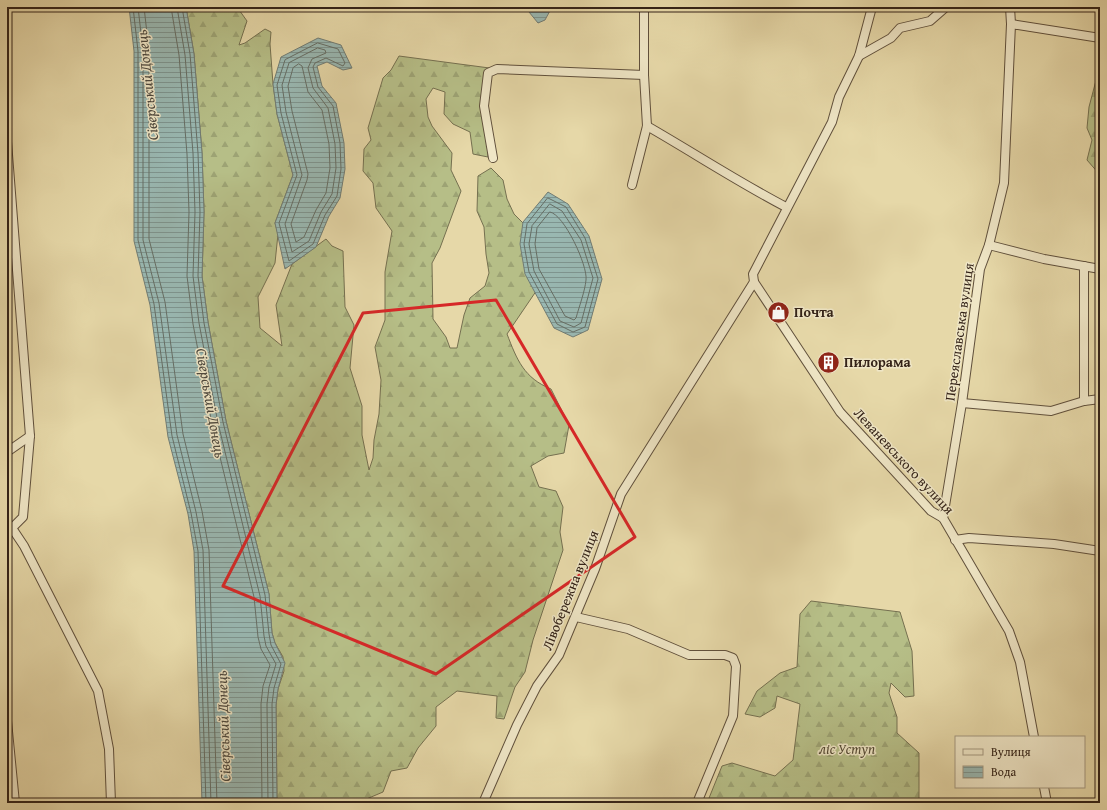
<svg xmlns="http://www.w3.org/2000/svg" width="1107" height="810" viewBox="0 0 1107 810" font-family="'Gentium Book Plus',serif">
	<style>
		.forest { fill: url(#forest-firs); stroke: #757050 }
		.water { fill: url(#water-rules); stroke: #717c74 }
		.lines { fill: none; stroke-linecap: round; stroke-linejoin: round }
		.shore { stroke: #666e65; stroke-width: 1 }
		.minor-casing { stroke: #60503c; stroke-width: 10 }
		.minor { stroke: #efe6c6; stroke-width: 8 }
		.marked { fill: none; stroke: #d62828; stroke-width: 3; stroke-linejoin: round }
		.labels { text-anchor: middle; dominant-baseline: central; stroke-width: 3; stroke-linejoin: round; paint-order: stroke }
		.poi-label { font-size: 14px; font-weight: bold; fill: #342318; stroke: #efe6c6; text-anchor: start }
		.street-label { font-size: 14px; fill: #342318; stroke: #efe6c6 }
		.park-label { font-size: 14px; font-style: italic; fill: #544a34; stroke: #efe6c6 }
		.water-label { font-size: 15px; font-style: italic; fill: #4d483e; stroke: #efe6c6 }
	</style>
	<defs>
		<pattern id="forest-firs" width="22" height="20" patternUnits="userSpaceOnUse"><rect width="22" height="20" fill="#b6be87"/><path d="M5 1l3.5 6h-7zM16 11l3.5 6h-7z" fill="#9da374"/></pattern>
		<pattern id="water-rules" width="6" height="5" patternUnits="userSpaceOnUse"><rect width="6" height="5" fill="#99b8b2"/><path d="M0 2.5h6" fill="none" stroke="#7e9590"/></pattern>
	</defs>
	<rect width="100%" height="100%" fill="#e6d8a8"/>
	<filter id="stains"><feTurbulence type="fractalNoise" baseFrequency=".005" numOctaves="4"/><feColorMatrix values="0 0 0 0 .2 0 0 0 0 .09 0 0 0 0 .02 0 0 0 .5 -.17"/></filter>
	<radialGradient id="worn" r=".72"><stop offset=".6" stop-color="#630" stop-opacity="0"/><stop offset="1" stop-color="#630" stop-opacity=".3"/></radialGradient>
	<g class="forest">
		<path d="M 186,7 L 237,7 L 247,21 L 239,45 L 245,43 L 265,29 L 271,32 L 270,44 L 273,84 L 277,114 L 293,175 L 275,223 L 278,234 L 275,263 L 258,297 L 260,328 L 282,346 L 276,305 L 292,264 L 326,239 L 332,246 L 343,251 L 345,307 L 354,325 L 350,368 L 362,406 L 362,435 L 369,470 L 373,458 L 374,440 L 379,414 L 381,380 L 375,347 L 385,320 L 385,272 L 392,231 L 376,208 L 373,183 L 363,171 L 364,149 L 371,140 L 368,128 L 383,78 L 391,70 L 399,56 L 497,69 L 488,73 L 484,106 L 488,129 L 488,157 L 473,154 L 470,132 L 453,124 L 444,114 L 445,92 L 433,88 L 426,99 L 428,117 L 432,126 L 452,153 L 451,170 L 461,191 L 440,248 L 432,263 L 433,319 L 446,337 L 450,348 L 457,348 L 464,315 L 470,298 L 485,286 L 489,273 L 486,254 L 484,227 L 477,211 L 478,176 L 491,168 L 503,180 L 507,199 L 514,214 L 537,237 L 543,281 L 507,334 C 517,360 524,378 551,389 L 569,425 L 564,453 L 548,456 L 531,466 L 539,487 L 556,491 L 563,507 L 560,532 L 563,550 L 533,640 L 525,672 L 515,687 L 504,719 L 496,718 L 497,696 L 457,691 L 436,707 L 436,726 L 418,748 L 407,768 L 391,771 L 383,792 L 357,803 L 277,803 L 276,705 L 278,689 L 284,671 L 283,657 L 275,643 L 272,633 L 269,594 L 226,421 L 208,322 L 202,276 L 204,212 L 202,153 L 194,54 Z"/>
		<path d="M 1099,69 L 1100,69 L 1100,193 L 1100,175 L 1087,160 L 1092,140 L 1087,128 L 1089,107 Z"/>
		<path d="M 811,601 L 900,612 L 912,651 L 914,696 L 905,697 L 891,683 L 889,693 L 897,717 L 897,733 L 919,753 L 919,803 L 707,803 L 722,766 L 732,763 L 775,776 L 793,760 L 800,704 L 777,696 L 775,708 L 760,717 L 745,714 L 757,691 L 780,673 L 797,667 L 800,614 Z"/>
	</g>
	<g class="water">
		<path d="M 129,7 L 186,7 L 194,54 L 202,153 L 204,212 L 202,276 L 208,322 L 226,421 L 269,594 L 272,633 L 275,643 L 285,663 L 278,689 L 276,705 L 277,803 L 202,803 L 194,551 L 188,514 L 168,437 L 150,305 L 134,241 L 134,51 Z"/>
		<path d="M 530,7 L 552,7 L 545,20 L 538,23 L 529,12 Z"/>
		<path d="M 318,38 L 341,45 L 352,68 L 343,70 L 327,62 L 317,66 L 322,86 L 336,103 L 344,143 L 345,169 L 340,198 L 329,216 L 316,247 L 285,269 L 275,223 L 293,175 L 277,114 L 273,84 L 281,57 Z"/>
		<path d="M 548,192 L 568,204 L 589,236 L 602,279 L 588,330 L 573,337 L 554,328 L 525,274 L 520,244 L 523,222 Z"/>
	</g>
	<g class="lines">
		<g class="shore">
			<path d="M 133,7 L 138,51 L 138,240 L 154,304 L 172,436 L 191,513 L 198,551 L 206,803"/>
			<path d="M 138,7 L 143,51 L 143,240 L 159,303 L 177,435 L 196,512 L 203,550 L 211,803"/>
			<path d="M 144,7 L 149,51 L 149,239 L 165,302 L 183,434 L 202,511 L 209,550 L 217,803"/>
			<path d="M 171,7 L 179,55 L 187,154 L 189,212 L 187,276 L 193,324 L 212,424 L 254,597 L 258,637 L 261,649 L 270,665 L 263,686 L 261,704 L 262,803"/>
			<path d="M 177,7 L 185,55 L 193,153 L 195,212 L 193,276 L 199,323 L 218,423 L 260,596 L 264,636 L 266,646 L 276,664 L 269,687 L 267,704 L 268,803"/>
			<path d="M 182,7 L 190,54 L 198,153 L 200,212 L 198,276 L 204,323 L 223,422 L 265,595 L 269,634 L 271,645 L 281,664 L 274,688 L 272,704 L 273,803"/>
			<path d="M 318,43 L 338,49 L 345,63 L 343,66 L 326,58 L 315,63 L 313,67 L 318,87 L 333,106 L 340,143 L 341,169 L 337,196 L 325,215 L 313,244 L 289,261 L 279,223 L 297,175 L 281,113 L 277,85 L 285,60 Z"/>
			<path d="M 318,48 L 325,50 L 326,53 L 312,59 L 308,68 L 313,88 L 328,108 L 335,144 L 336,168 L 332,194 L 321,212 L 309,241 L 292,252 L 285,224 L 302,175 L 286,112 L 282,85 L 289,63 Z"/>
			<path d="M 299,64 L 302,66 L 308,92 L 322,110 L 329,144 L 330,168 L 326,193 L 316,210 L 304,237 L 296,242 L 291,224 L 307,180 L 308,174 L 292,111 L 288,86 L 293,68 Z"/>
			<path d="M 548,198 L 566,207 L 585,238 L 598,279 L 585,327 L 573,332 L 557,324 L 529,272 L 524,244 L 527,224 Z"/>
			<path d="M 550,204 L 562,211 L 581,240 L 593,278 L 581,323 L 574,327 L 560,321 L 534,271 L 529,244 L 532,226 Z"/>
			<path d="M 550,212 C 564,214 588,266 586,280 C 585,291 579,307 576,318 L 574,320 L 565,316 L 539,269 L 535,244 L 537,228 Z"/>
		</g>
		<defs>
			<g id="minor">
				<path d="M 1011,24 L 1100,38"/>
				<path d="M 859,56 L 891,38 L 900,28 L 930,21 L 946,7"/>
				<path d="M 647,126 C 694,153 738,182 786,207"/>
				<path d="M 7,142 L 30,436 L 23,517 L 12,528 L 7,529"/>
				<path d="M 493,158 L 484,106 L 488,73 L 497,69 L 644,75"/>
				<path d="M 632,185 L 647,126 L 644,75 L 644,7"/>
				<path d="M 989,245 L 1044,259 L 1100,269"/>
				<path d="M 1084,266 L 1084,401"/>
				<path d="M 754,282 L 840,412 L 931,511 L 943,518 L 1009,631 L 1020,662 L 1034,737"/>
				<path d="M 962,403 L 1051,411 L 1084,401 L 1100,399"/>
				<path d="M 7,452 L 30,436"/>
				<path d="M 943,518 L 962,403 L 980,269 L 989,245 L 1004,183 L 1011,24 L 1010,7"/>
				<path d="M 12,528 L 24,546 L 98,691 L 109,749 L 111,803"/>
				<path d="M 955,540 L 969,538 L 1054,544 L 1100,551"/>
				<path d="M 576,617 L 628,629 L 689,655 L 725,655 L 733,658 L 736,666 L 733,716 L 697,803"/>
				<path d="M 7,721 L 15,803"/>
				<path d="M 1044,787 L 1047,803"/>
				<path d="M 483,803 L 517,725 L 537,686 L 559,655 L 595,569 L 621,494 L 754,282 L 753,274 L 832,122 L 839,97 L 859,56 L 872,7"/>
			</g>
		</defs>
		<use href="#minor" class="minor-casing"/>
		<use href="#minor" class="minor"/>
	</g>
	<path class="marked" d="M 496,300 L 635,537 L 436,674 L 223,586 L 363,313 Z"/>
	<defs>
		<symbol id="shop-disc" viewBox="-11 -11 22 22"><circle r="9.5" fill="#8f2418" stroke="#efe6c6"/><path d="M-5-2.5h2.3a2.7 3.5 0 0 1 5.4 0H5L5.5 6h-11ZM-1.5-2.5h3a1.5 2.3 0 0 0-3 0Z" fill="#fff"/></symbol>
		<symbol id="building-disc" viewBox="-11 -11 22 22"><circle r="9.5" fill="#8f2418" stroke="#efe6c6"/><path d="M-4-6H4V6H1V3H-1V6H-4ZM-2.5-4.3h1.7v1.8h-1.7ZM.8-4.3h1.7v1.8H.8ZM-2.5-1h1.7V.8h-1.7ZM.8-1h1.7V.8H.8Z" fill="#fff"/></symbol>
	</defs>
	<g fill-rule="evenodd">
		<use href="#shop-disc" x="766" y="300" width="25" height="25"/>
		<use href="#building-disc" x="816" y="350" width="25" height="25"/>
	</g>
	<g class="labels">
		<g class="poi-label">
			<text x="794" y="312">Почта</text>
			<text x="844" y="362">Пилорама</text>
		</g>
		<g class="street-label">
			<text transform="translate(959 332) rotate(-82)">Переяславська вулиця</text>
			<text transform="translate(904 461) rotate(47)">Леваневського вулиця</text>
			<text transform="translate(570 590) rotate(-68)">Лівобережна вулиця</text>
		</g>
		<g class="park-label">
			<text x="847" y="749">ліс Уступ</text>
		</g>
		<g class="water-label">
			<text transform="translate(147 85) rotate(-96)">Сіверський Донець</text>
			<text transform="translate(211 403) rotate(80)">Сіверський Донець</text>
			<text transform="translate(223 726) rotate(-92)">Сіверський Донець</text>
		</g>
	</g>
	<rect width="1107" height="810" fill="none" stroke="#e6d8a8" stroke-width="24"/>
	<rect x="8" y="8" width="1091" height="794" fill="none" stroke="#342318" stroke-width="2"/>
	<rect x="12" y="12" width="1083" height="786" fill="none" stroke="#342318"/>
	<rect x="955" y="736" width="130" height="52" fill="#efe6c6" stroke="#a49880"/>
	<rect x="963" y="749" width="20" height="6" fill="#efe6c6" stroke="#a49880"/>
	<text x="991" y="756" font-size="12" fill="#342318">Вулиця</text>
	<rect x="963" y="766" width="20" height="12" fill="url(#water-rules)" stroke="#a49880"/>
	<text x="991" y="776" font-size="12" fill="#342318">Вода</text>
	<rect width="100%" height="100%" filter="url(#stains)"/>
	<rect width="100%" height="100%" fill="url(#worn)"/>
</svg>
